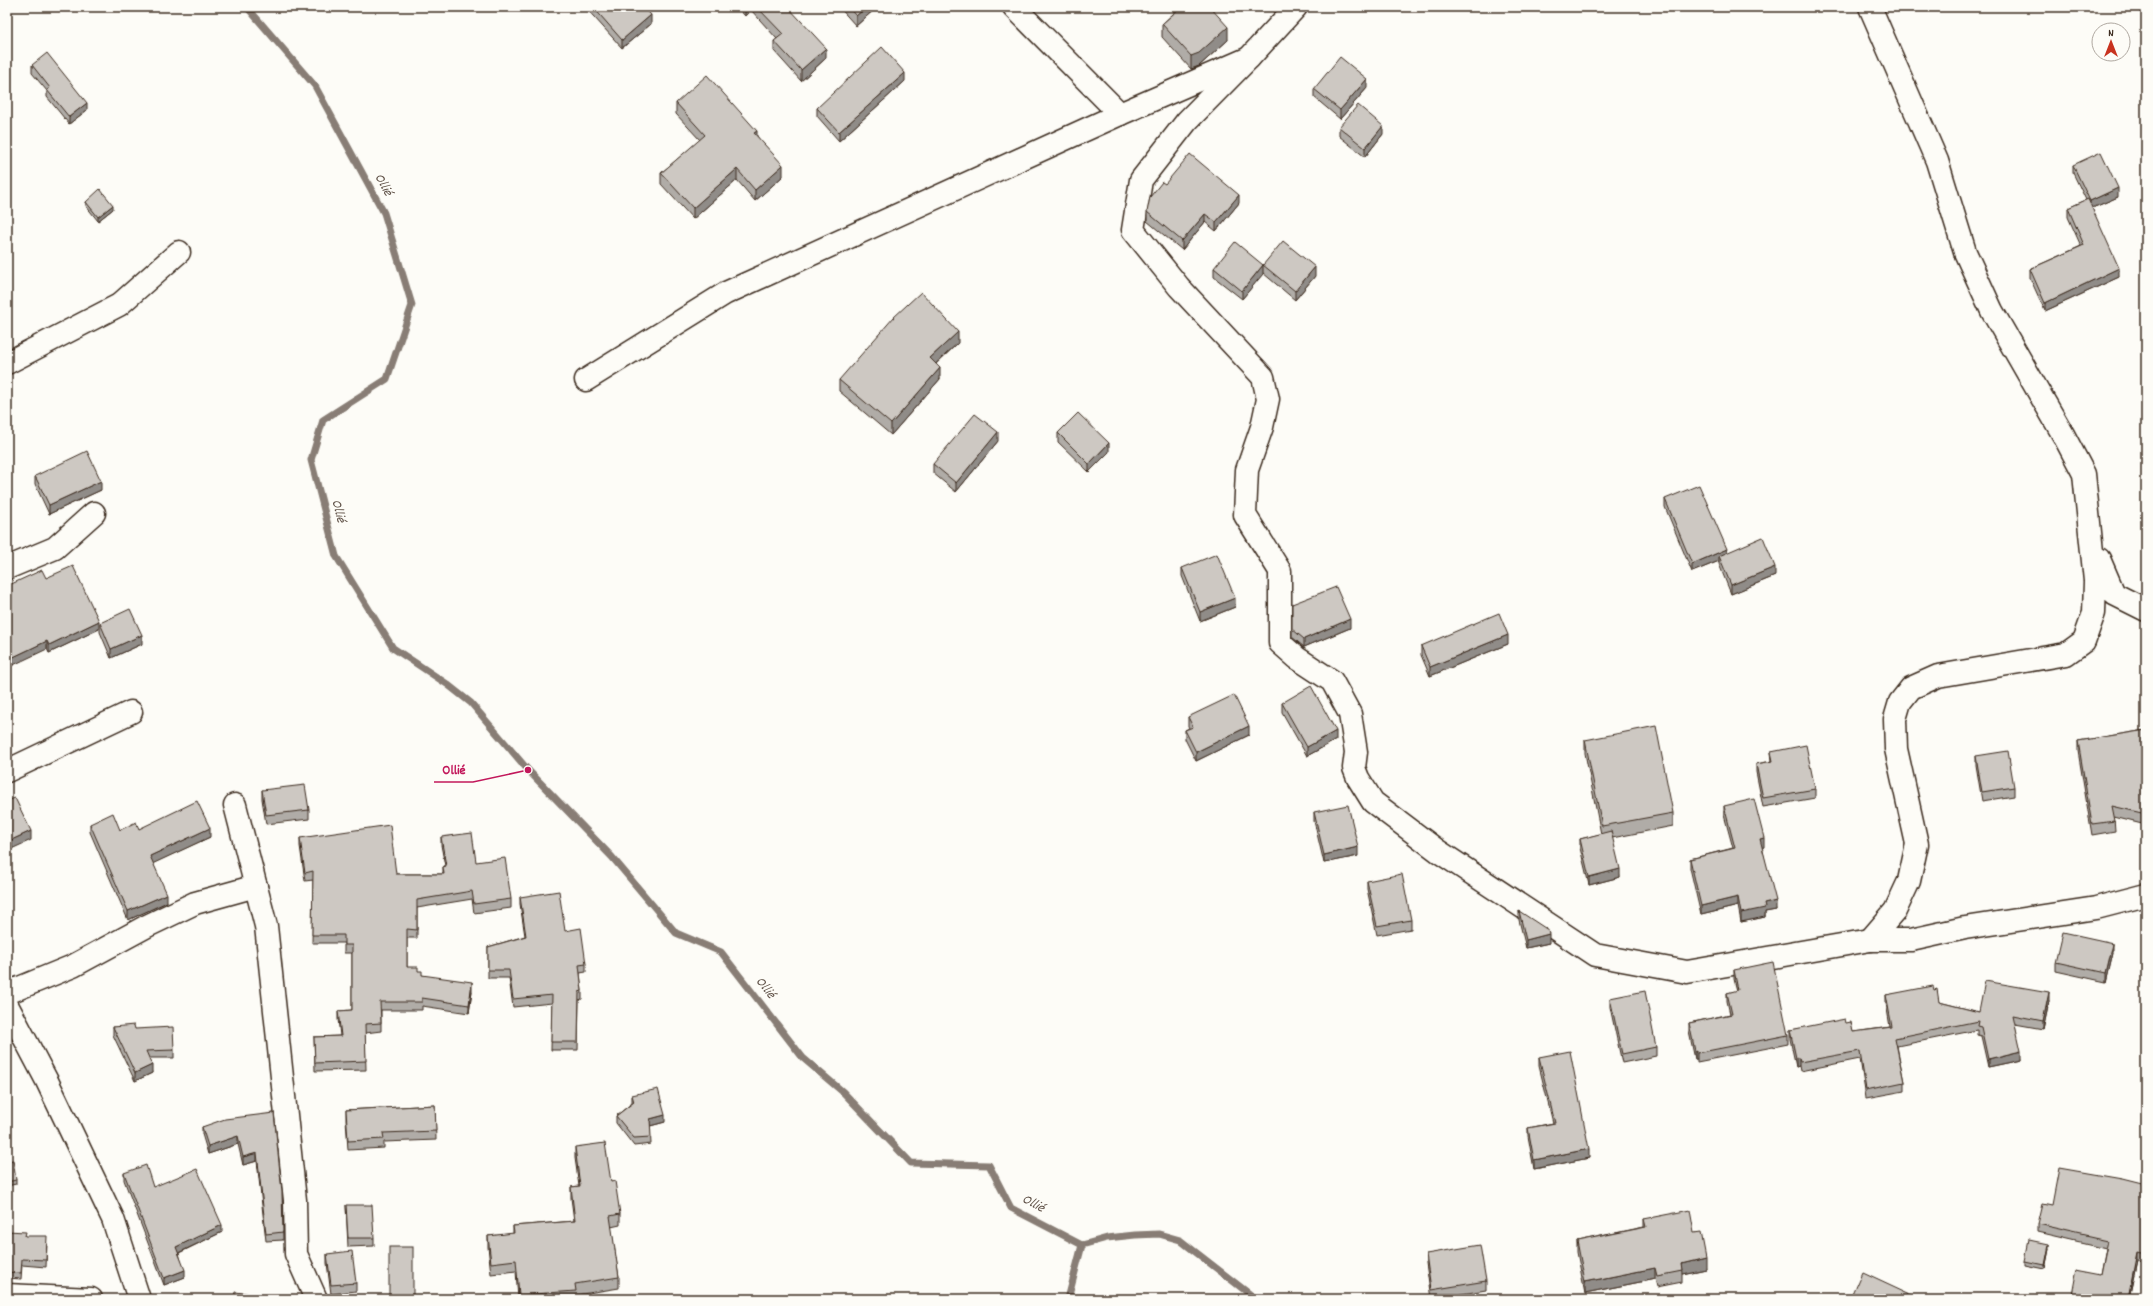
<svg xmlns="http://www.w3.org/2000/svg" width="2153" height="1306" viewBox="0 0 2153 1306" font-family="Dekko,sans-serif">
	<style>
		.lines { fill: none; stroke-linecap: round; stroke-linejoin: round }
		.stream { stroke: #887d74; stroke-width: 7 }
		.minor-casing { stroke: #3b2a1e; stroke-width: 25 }
		.minor { stroke: #fdfcf7; stroke-width: 22 }
		.wall { fill: #b0aca7; stroke: #3b2a1e }
		.shaded-wall { fill: #908c88; stroke: #3b2a1e }
		.building { fill: #cdc8c2; stroke: #3b2a1e }
		.labels { text-anchor: middle; dominant-baseline: central; stroke-width: 3.5; stroke-linejoin: round; paint-order: stroke }
		.water-label { font-size: 14px; font-style: italic; fill: #615349; stroke: #fdfcf7 }
		.leader { fill: none; stroke: #c2185b; stroke-width: 1.5 }
		.callout-dot { fill: #c2185b; stroke: #fdfcf7; stroke-width: 1.5 }
		.callout-label { font-size: 14px; text-anchor: middle; font-weight: bold; fill: #c2185b; stroke: #fdfcf7; stroke-width: 3.5; stroke-linejoin: round; paint-order: stroke }
	</style>
	<rect width="100%" height="100%" fill="#fdfcf7"/>
	<filter id="ink" filterUnits="userSpaceOnUse"><feTurbulence type="fractalNoise" baseFrequency=".025" numOctaves="2"/><feDisplacementMap in="SourceGraphic" scale="8" xChannelSelector="R" yChannelSelector="G"/><feConvolveMatrix kernelMatrix="1 2 1 2 8 2 1 2 1" color-interpolation-filters="sRGB"/></filter>
	<g filter="url(#ink)">
		<g class="lines">
			<g class="stream">
				<path d="M 247,7 L 315,86 L 384,213 L 412,305 L 387,379 L 323,420 L 311,460 L 336,556 L 393,648 L 447,684 L 471,703 L 528,770 L 612,857 L 676,933 L 721,952 L 803,1058 L 843,1092 L 911,1163 L 989,1165 L 1011,1208 L 1082,1245 L 1107,1238 L 1135,1235 L 1159,1234 L 1180,1240 L 1256,1299"/>
				<path d="M 1068,1299 L 1082,1245"/>
			</g>
			<defs>
				<g id="minor">
					<path d="M 1014,7 L 1120,114"/>
					<path d="M 1870,7 L 1937,161 L 1965,252 L 1992,311 L 2064,436 L 2084,474 L 2095,581 L 2094,613 L 2084,641 L 2066,654 L 1938,676 L 1911,688 L 1900,702 L 1895,719 L 1896,749 L 1917,844 L 1909,881 L 1895,911 L 1870,940"/>
					<path d="M 1249,58 L 1187,121 L 1141,180 L 1133,230 L 1179,287 L 1263,377 L 1268,399 L 1262,427 L 1247,470 L 1245,515 L 1280,571 L 1280,643 L 1297,658 L 1332,681 L 1350,714 L 1356,752 L 1354,768 L 1358,778 L 1373,802 L 1438,851 L 1595,955 L 1687,972 L 1870,940 L 1911,940 L 1965,928 L 2096,908 L 2146,895"/>
					<path d="M 7,363 L 119,305 L 179,252"/>
					<path d="M 586,380 L 726,293 L 1120,114 L 1249,58 L 1296,7"/>
					<path d="M 2099,559 L 2114,594 L 2146,610"/>
					<path d="M 7,568 L 55,548 L 94,513"/>
					<path d="M 7,771 L 131,712"/>
					<path d="M 235,805 L 266,926 L 295,1200 L 296,1254 L 316,1299"/>
					<path d="M 7,993 L 73,966 L 147,926 L 195,903 L 256,886"/>
					<path d="M 7,1005 L 47,1081 L 113,1219 L 139,1299"/>
					<path d="M 7,1295 L 91,1299"/>
				</g>
			</defs>
			<use href="#minor" class="minor-casing"/>
			<use href="#minor" class="minor"/>
		</g>
		<g class="wall">
			<path d="M 585,7 L 644,7 L 651,24 L 622,48 Z"/>
			<path d="M 737,7 L 788,7 L 826,58 L 801,81 L 774,51 L 774,41 L 777,39 L 751,10 L 745,16 Z"/>
			<path d="M 839,7 L 877,7 L 856,26 Z"/>
			<path d="M 1174,7 L 1210,7 L 1228,40 L 1199,66 L 1191,69 L 1162,37 L 1162,24 L 1174,13 Z"/>
			<path d="M 32,65 L 87,110 L 69,124 L 47,97 L 47,91 L 32,73 Z"/>
			<path d="M 905,81 L 839,141 L 817,116 L 817,108 Z"/>
			<path d="M 1367,88 L 1340,119 L 1314,97 L 1314,89 Z"/>
			<path d="M 676,103 L 757,136 L 783,176 L 755,201 L 737,180 L 693,219 L 661,184 L 661,173 L 700,140 L 676,114 Z"/>
			<path d="M 1339,127 L 1383,134 L 1365,157 L 1339,136 Z"/>
			<path d="M 2073,165 L 2118,197 L 2092,208 L 2119,277 L 2045,311 L 2030,278 L 2030,269 L 2081,246 L 2068,217 L 2068,208 L 2086,200 L 2073,173 Z"/>
			<path d="M 1165,184 L 1239,203 L 1216,231 L 1205,222 L 1182,250 L 1147,221 L 1147,212 Z"/>
			<path d="M 86,202 L 113,209 L 98,221 L 86,206 Z"/>
			<path d="M 1263,265 L 1315,276 L 1295,300 L 1263,273 L 1242,299 L 1214,277 L 1214,268 Z"/>
			<path d="M 958,343 L 936,364 L 940,379 L 891,435 L 839,391 L 839,380 Z"/>
			<path d="M 1058,433 L 1109,452 L 1089,472 L 1058,442 Z"/>
			<path d="M 998,441 L 956,492 L 933,473 L 933,464 Z"/>
			<path d="M 35,476 L 101,490 L 49,514 L 35,484 Z"/>
			<path d="M 1665,499 L 1727,552 L 1775,576 L 1731,594 L 1719,564 L 1719,561 L 1692,572 L 1665,507 Z"/>
			<path d="M 1182,568 L 1235,607 L 1200,621 L 1182,576 Z"/>
			<path d="M 46,578 L 99,629 L 49,653 L 47,649 Z"/>
			<path d="M 1292,604 L 1350,628 L 1304,647 L 1292,637 Z"/>
			<path d="M 100,623 L 142,644 L 111,658 L 100,632 Z"/>
			<path d="M 1508,644 L 1430,676 L 1421,655 L 1421,646 Z"/>
			<path d="M 1282,703 L 1336,740 L 1307,756 L 1282,712 Z"/>
			<path d="M 1188,717 L 1249,735 L 1196,761 L 1185,739 L 1185,730 L 1189,728 L 1188,726 Z"/>
			<path d="M 2146,730 L 2146,825 L 2114,817 L 2115,831 L 2092,835 L 2078,751 L 2078,741 Z"/>
			<path d="M 1585,740 L 1673,813 L 1673,826 L 1612,838 L 1620,877 L 1589,885 L 1580,848 L 1580,839 L 1601,834 L 1585,753 Z"/>
			<path d="M 1771,752 L 1815,789 L 1815,798 L 1763,807 L 1756,772 L 1756,764 L 1772,761 Z"/>
			<path d="M 1976,756 L 2014,787 L 2014,796 L 1982,801 L 1976,765 Z"/>
			<path d="M 262,790 L 309,810 L 309,819 L 266,824 L 262,799 Z"/>
			<path d="M 1724,806 L 1764,847 L 1762,847 L 1776,910 L 1765,912 L 1765,917 L 1741,922 L 1738,906 L 1701,915 L 1690,868 L 1690,859 L 1733,848 L 1724,815 Z"/>
			<path d="M 1314,812 L 1358,856 L 1324,863 L 1314,821 Z"/>
			<path d="M 90,824 L 120,830 L 139,829 L 210,837 L 153,863 L 167,902 L 128,920 L 90,832 Z"/>
			<path d="M 441,837 L 476,862 L 511,899 L 511,908 L 474,913 L 472,899 L 417,908 L 417,938 L 407,938 L 407,967 L 418,971 L 422,975 L 472,991 L 469,1013 L 422,1006 L 422,1010 L 381,1010 L 381,1031 L 365,1033 L 366,1070 L 315,1071 L 314,1037 L 340,1036 L 338,1019 L 338,1011 L 352,1010 L 352,953 L 344,953 L 344,943 L 312,943 L 313,880 L 305,881 L 300,846 L 300,838 L 396,874 L 443,874 L 443,867 L 445,866 L 441,845 Z"/>
			<path d="M 1367,881 L 1411,920 L 1411,929 L 1377,935 L 1367,889 Z"/>
			<path d="M 520,897 L 565,931 L 586,964 L 586,972 L 580,973 L 582,991 L 582,999 L 579,1000 L 578,1050 L 551,1050 L 552,1003 L 513,1007 L 509,978 L 488,978 L 488,947 L 525,936 L 520,904 Z"/>
			<path d="M 1519,911 L 1549,943 L 1526,948 L 1519,920 Z"/>
			<path d="M 2113,952 L 2106,982 L 2056,971 L 2056,962 Z"/>
			<path d="M 1734,970 L 1788,1035 L 1788,1044 L 1697,1062 L 1697,1059 L 1695,1059 L 1689,1032 L 1689,1023 L 1730,1014 L 1727,1001 L 1727,993 L 1737,991 L 1734,979 Z"/>
			<path d="M 1934,990 L 1939,1002 L 1979,1012 L 2049,1001 L 2043,1029 L 2015,1024 L 2021,1060 L 1988,1067 L 1981,1036 L 1977,1035 L 1977,1030 L 1897,1046 L 1904,1082 L 1904,1091 L 1866,1098 L 1860,1059 L 1800,1071 L 1799,1066 L 1796,1067 L 1790,1039 L 1790,1030 L 1846,1023 L 1853,1032 L 1890,1027 L 1886,1003 L 1886,995 Z"/>
			<path d="M 1610,998 L 1656,1047 L 1656,1056 L 1622,1063 L 1610,1007 Z"/>
			<path d="M 113,1027 L 135,1029 L 174,1050 L 174,1058 L 149,1058 L 152,1073 L 135,1081 L 113,1035 Z"/>
			<path d="M 1539,1057 L 1589,1158 L 1534,1169 L 1528,1136 L 1528,1128 L 1553,1123 L 1539,1066 Z"/>
			<path d="M 632,1095 L 665,1122 L 650,1126 L 651,1144 L 634,1146 L 616,1123 L 616,1116 L 632,1103 Z"/>
			<path d="M 435,1105 L 436,1140 L 384,1142 L 384,1148 L 348,1150 L 346,1119 L 346,1110 Z"/>
			<path d="M 274,1113 L 282,1192 L 283,1240 L 266,1241 L 257,1161 L 243,1165 L 238,1144 L 208,1154 L 202,1134 L 202,1127 Z"/>
			<path d="M 575,1147 L 611,1182 L 620,1214 L 620,1225 L 611,1227 L 619,1277 L 619,1288 L 576,1295 L 576,1299 L 518,1299 L 516,1271 L 491,1274 L 488,1247 L 488,1236 L 513,1234 L 513,1226 L 574,1221 L 571,1198 L 571,1187 L 579,1186 L 575,1158 Z"/>
			<path d="M 7,1161 L 16,1180 L 16,1184 L 7,1186 Z"/>
			<path d="M 124,1173 L 153,1187 L 222,1232 L 179,1253 L 185,1277 L 164,1285 L 124,1180 Z"/>
			<path d="M 2146,1185 L 2146,1263 L 2138,1262 L 2130,1299 L 2070,1299 L 2070,1297 L 2101,1275 L 2106,1248 L 2037,1232 L 2037,1224 L 2052,1205 Z"/>
			<path d="M 346,1205 L 374,1238 L 374,1246 L 348,1247 Z"/>
			<path d="M 1644,1219 L 1694,1233 L 1706,1269 L 1682,1274 L 1682,1282 L 1657,1287 L 1655,1279 L 1585,1293 L 1577,1252 L 1577,1241 L 1644,1227 Z"/>
			<path d="M 7,1231 L 26,1236 L 47,1243 L 46,1267 L 22,1265 L 21,1279 L 7,1278 Z"/>
			<path d="M 2048,1248 L 2044,1268 L 2025,1264 L 2025,1260 Z"/>
			<path d="M 327,1254 L 356,1283 L 356,1291 L 331,1294 L 327,1263 Z"/>
			<path d="M 1426,1254 L 1486,1281 L 1486,1290 L 1431,1299 L 1426,1263 Z"/>
		</g>
		<g class="shaded-wall">
			<path d="M 745,7 L 751,7 L 751,10 L 745,16 Z"/>
			<path d="M 866,7 L 877,7 L 856,26 L 856,16 Z"/>
			<path d="M 651,15 L 651,24 L 622,48 L 622,40 Z"/>
			<path d="M 1228,27 L 1228,40 L 1199,66 L 1191,69 L 1191,56 Z"/>
			<path d="M 826,48 L 826,58 L 801,81 L 801,70 Z"/>
			<path d="M 905,73 L 905,81 L 839,141 L 839,132 Z"/>
			<path d="M 1367,79 L 1367,88 L 1340,119 L 1340,110 Z"/>
			<path d="M 87,103 L 87,110 L 69,124 L 69,117 Z"/>
			<path d="M 1383,126 L 1383,134 L 1365,157 L 1365,148 Z"/>
			<path d="M 757,131 L 757,142 L 754,133 Z"/>
			<path d="M 783,165 L 783,176 L 755,201 L 755,190 Z"/>
			<path d="M 737,169 L 737,180 L 693,219 L 693,208 Z"/>
			<path d="M 2118,188 L 2118,197 L 2090,209 L 2090,201 Z"/>
			<path d="M 1239,195 L 1239,203 L 1216,231 L 1216,222 Z"/>
			<path d="M 113,205 L 113,209 L 98,221 L 98,217 Z"/>
			<path d="M 1205,214 L 1205,222 L 1182,250 L 1182,241 Z"/>
			<path d="M 1263,265 L 1263,274 L 1242,299 L 1242,291 Z"/>
			<path d="M 1315,267 L 1315,276 L 1295,300 L 1295,291 Z"/>
			<path d="M 2119,268 L 2119,277 L 2045,311 L 2045,303 Z"/>
			<path d="M 958,332 L 958,343 L 930,369 L 930,358 Z"/>
			<path d="M 940,368 L 940,379 L 891,435 L 891,424 Z"/>
			<path d="M 998,432 L 998,441 L 956,492 L 956,483 Z"/>
			<path d="M 1109,443 L 1109,452 L 1089,472 L 1089,464 Z"/>
			<path d="M 101,481 L 101,490 L 49,514 L 49,505 Z"/>
			<path d="M 1727,549 L 1727,558 L 1719,556 L 1719,561 L 1692,572 L 1692,564 Z"/>
			<path d="M 1775,567 L 1775,576 L 1731,594 L 1731,585 Z"/>
			<path d="M 1235,598 L 1235,607 L 1200,621 L 1200,612 Z"/>
			<path d="M 1350,619 L 1350,628 L 1304,647 L 1304,639 Z"/>
			<path d="M 99,621 L 99,629 L 49,653 L 49,645 Z"/>
			<path d="M 142,635 L 142,644 L 111,658 L 111,649 Z"/>
			<path d="M 1508,635 L 1508,644 L 1430,676 L 1430,667 Z"/>
			<path d="M 47,641 L 47,649 L 7,668 L 7,660 Z"/>
			<path d="M 1249,726 L 1249,735 L 1196,761 L 1196,752 Z"/>
			<path d="M 1336,731 L 1336,740 L 1307,756 L 1307,747 Z"/>
			<path d="M 210,828 L 210,837 L 150,865 L 150,856 Z"/>
			<path d="M 31,831 L 31,840 L 7,851 L 7,842 Z"/>
			<path d="M 1764,838 L 1764,847 L 1760,848 L 1760,839 Z"/>
			<path d="M 1358,847 L 1358,856 L 1324,863 L 1324,855 Z"/>
			<path d="M 1620,869 L 1620,877 L 1589,885 L 1589,877 Z"/>
			<path d="M 167,894 L 167,902 L 128,920 L 128,911 Z"/>
			<path d="M 1738,897 L 1738,906 L 1701,915 L 1701,906 Z"/>
			<path d="M 1776,901 L 1776,910 L 1765,912 L 1765,917 L 1741,922 L 1741,913 L 1764,904 Z"/>
			<path d="M 1549,934 L 1549,943 L 1526,948 L 1526,940 Z"/>
			<path d="M 2113,943 L 2113,952 L 2106,982 L 2106,973 Z"/>
			<path d="M 472,982 L 472,991 L 469,1013 L 469,1005 Z"/>
			<path d="M 2049,992 L 2049,1001 L 2043,1029 L 2043,1021 Z"/>
			<path d="M 1697,1050 L 1697,1059 L 1695,1059 L 1695,1051 Z"/>
			<path d="M 2021,1051 L 2021,1060 L 1988,1067 L 1988,1059 Z"/>
			<path d="M 1796,1058 L 1799,1058 L 1799,1066 L 1796,1067 Z"/>
			<path d="M 152,1065 L 152,1073 L 135,1081 L 135,1073 Z"/>
			<path d="M 665,1115 L 665,1122 L 650,1126 L 650,1119 Z"/>
			<path d="M 238,1136 L 238,1144 L 208,1154 L 208,1146 Z"/>
			<path d="M 1589,1149 L 1589,1158 L 1534,1169 L 1534,1160 Z"/>
			<path d="M 257,1153 L 257,1161 L 243,1165 L 243,1157 Z"/>
			<path d="M 222,1225 L 222,1232 L 176,1254 L 176,1247 Z"/>
			<path d="M 2048,1244 L 2048,1248 L 2044,1268 L 2044,1264 Z"/>
			<path d="M 2138,1253 L 2138,1262 L 2130,1299 L 2129,1299 Z"/>
			<path d="M 1706,1258 L 1706,1269 L 1682,1274 L 1681,1264 Z"/>
			<path d="M 1655,1268 L 1655,1279 L 1585,1293 L 1585,1282 Z"/>
			<path d="M 185,1270 L 185,1277 L 164,1285 L 164,1278 Z"/>
		</g>
		<g class="building">
			<path d="M 593,7 L 644,7 L 651,15 L 622,40 Z"/>
			<path d="M 757,7 L 788,7 L 826,48 L 801,70 L 774,41 L 783,34 Z"/>
			<path d="M 848,7 L 866,7 L 856,16 Z"/>
			<path d="M 1179,7 L 1210,7 L 1228,27 L 1199,53 L 1191,56 L 1162,24 L 1180,8 Z"/>
			<path d="M 882,47 L 905,73 L 839,132 L 817,108 Z"/>
			<path d="M 47,53 L 87,103 L 69,117 L 47,90 L 50,88 L 32,65 Z"/>
			<path d="M 1340,57 L 1367,79 L 1340,110 L 1314,89 Z"/>
			<path d="M 707,75 L 757,131 L 754,133 L 783,165 L 755,190 L 737,169 L 693,208 L 661,173 L 705,135 L 676,103 Z"/>
			<path d="M 1358,105 L 1383,126 L 1365,148 L 1339,127 Z"/>
			<path d="M 2101,152 L 2118,188 L 2090,201 L 2073,165 Z"/>
			<path d="M 1190,154 L 1239,195 L 1216,222 L 1205,214 L 1182,241 L 1147,212 L 1150,197 L 1162,182 L 1165,184 Z"/>
			<path d="M 100,189 L 113,205 L 98,217 L 86,202 Z"/>
			<path d="M 2088,199 L 2119,268 L 2045,303 L 2030,269 L 2084,245 L 2068,208 Z"/>
			<path d="M 1283,241 L 1315,267 L 1295,291 L 1263,265 Z"/>
			<path d="M 1235,242 L 1263,265 L 1242,291 L 1214,268 Z"/>
			<path d="M 921,292 L 958,332 L 930,358 L 940,368 L 891,424 L 839,380 L 894,317 Z"/>
			<path d="M 1078,413 L 1109,443 L 1089,464 L 1058,433 Z"/>
			<path d="M 975,414 L 998,432 L 956,483 L 933,464 Z"/>
			<path d="M 87,451 L 101,481 L 49,505 L 35,476 Z"/>
			<path d="M 1699,485 L 1727,549 L 1692,564 L 1665,499 Z"/>
			<path d="M 1763,537 L 1775,567 L 1731,585 L 1719,556 Z"/>
			<path d="M 1217,554 L 1235,598 L 1200,612 L 1182,568 Z"/>
			<path d="M 73,566 L 99,621 L 49,645 L 47,641 L 7,660 L 7,586 L 42,570 L 46,578 Z"/>
			<path d="M 1336,587 L 1350,619 L 1304,639 L 1292,629 L 1292,604 Z"/>
			<path d="M 130,609 L 142,635 L 111,649 L 100,623 Z"/>
			<path d="M 1499,613 L 1508,635 L 1430,667 L 1421,646 Z"/>
			<path d="M 1311,686 L 1336,731 L 1307,747 L 1282,703 Z"/>
			<path d="M 1234,695 L 1249,726 L 1196,752 L 1185,730 L 1193,727 L 1188,717 Z"/>
			<path d="M 1656,726 L 1673,813 L 1602,826 L 1585,740 Z"/>
			<path d="M 2146,730 L 2146,814 L 2112,806 L 2115,821 L 2092,824 L 2078,741 Z"/>
			<path d="M 1806,745 L 1815,789 L 1763,798 L 1756,764 L 1773,761 L 1771,752 Z"/>
			<path d="M 2008,751 L 2014,787 L 1982,792 L 1976,756 Z"/>
			<path d="M 305,785 L 309,810 L 266,815 L 262,790 Z"/>
			<path d="M 15,798 L 31,831 L 7,842 L 7,801 Z"/>
			<path d="M 1754,799 L 1764,838 L 1760,839 L 1776,901 L 1764,904 L 1765,908 L 1741,913 L 1738,897 L 1701,906 L 1690,859 L 1735,848 L 1724,806 Z"/>
			<path d="M 197,801 L 210,828 L 150,856 L 167,894 L 128,911 L 90,824 L 113,813 L 120,830 L 136,822 L 139,829 Z"/>
			<path d="M 1348,805 L 1358,847 L 1324,855 L 1314,812 Z"/>
			<path d="M 390,825 L 396,874 L 444,874 L 443,867 L 446,866 L 441,837 L 472,833 L 476,862 L 505,858 L 511,899 L 474,904 L 472,891 L 417,900 L 417,930 L 407,929 L 407,967 L 418,967 L 418,971 L 422,971 L 422,975 L 472,982 L 469,1005 L 422,998 L 422,1002 L 380,1002 L 381,1023 L 365,1024 L 366,1061 L 315,1063 L 314,1037 L 341,1036 L 338,1011 L 352,1010 L 352,945 L 344,945 L 344,935 L 312,935 L 313,871 L 305,873 L 300,838 Z"/>
			<path d="M 1611,831 L 1620,869 L 1589,877 L 1580,839 Z"/>
			<path d="M 1402,874 L 1411,920 L 1377,926 L 1367,881 Z"/>
			<path d="M 559,891 L 565,931 L 581,928 L 586,964 L 579,965 L 582,991 L 579,992 L 578,1042 L 551,1042 L 552,995 L 513,999 L 509,970 L 488,970 L 488,947 L 526,936 L 520,897 Z"/>
			<path d="M 1519,911 L 1548,930 L 1549,934 L 1526,940 Z"/>
			<path d="M 2063,932 L 2113,943 L 2106,973 L 2056,962 Z"/>
			<path d="M 1773,962 L 1788,1035 L 1697,1053 L 1697,1050 L 1695,1051 L 1689,1023 L 1732,1014 L 1727,993 L 1738,990 L 1734,970 Z"/>
			<path d="M 1985,981 L 2049,992 L 2043,1021 L 2013,1015 L 2021,1051 L 1988,1059 L 1981,1027 L 1977,1026 L 1978,1021 L 1895,1038 L 1904,1082 L 1866,1090 L 1860,1051 L 1800,1062 L 1799,1058 L 1796,1058 L 1790,1030 L 1845,1019 L 1846,1023 L 1851,1022 L 1853,1032 L 1892,1027 L 1886,995 L 1933,986 L 1934,990 L 1937,989 L 1939,1002 L 1979,1012 Z"/>
			<path d="M 1645,991 L 1656,1047 L 1622,1054 L 1610,998 Z"/>
			<path d="M 134,1025 L 135,1029 L 173,1027 L 174,1050 L 146,1051 L 152,1065 L 135,1073 L 113,1027 Z"/>
			<path d="M 1570,1051 L 1589,1149 L 1534,1160 L 1528,1128 L 1555,1123 L 1539,1057 Z"/>
			<path d="M 658,1089 L 665,1115 L 650,1119 L 651,1137 L 634,1138 L 616,1116 L 634,1102 L 632,1095 Z"/>
			<path d="M 435,1105 L 436,1131 L 383,1133 L 384,1139 L 348,1141 L 346,1110 Z"/>
			<path d="M 274,1113 L 282,1192 L 283,1232 L 266,1234 L 257,1153 L 243,1157 L 238,1136 L 208,1146 L 202,1127 L 225,1119 Z"/>
			<path d="M 605,1143 L 611,1182 L 615,1181 L 620,1214 L 610,1216 L 619,1277 L 575,1284 L 576,1291 L 519,1295 L 516,1260 L 491,1263 L 488,1236 L 514,1233 L 513,1226 L 575,1221 L 571,1187 L 580,1186 L 575,1147 Z"/>
			<path d="M 13,1160 L 16,1180 L 7,1182 L 7,1161 Z"/>
			<path d="M 146,1165 L 153,1187 L 197,1169 L 222,1225 L 176,1247 L 185,1270 L 164,1278 L 124,1173 Z"/>
			<path d="M 2059,1168 L 2122,1179 L 2146,1185 L 2146,1255 L 2138,1253 L 2129,1299 L 2082,1299 L 2070,1297 L 2075,1270 L 2101,1275 L 2108,1240 L 2037,1224 L 2042,1203 L 2052,1205 Z"/>
			<path d="M 346,1205 L 372,1205 L 374,1238 L 348,1238 Z"/>
			<path d="M 1690,1210 L 1694,1233 L 1701,1232 L 1706,1258 L 1681,1264 L 1682,1271 L 1657,1276 L 1655,1268 L 1585,1282 L 1577,1241 L 1646,1227 L 1644,1219 Z"/>
			<path d="M 7,1231 L 26,1232 L 25,1236 L 47,1236 L 46,1260 L 22,1259 L 21,1273 L 7,1272 Z"/>
			<path d="M 2029,1240 L 2048,1244 L 2044,1264 L 2025,1260 Z"/>
			<path d="M 1480,1245 L 1486,1281 L 1431,1290 L 1426,1254 Z"/>
			<rect x="389" y="1247" width="24" height="52"/>
			<path d="M 352,1251 L 356,1283 L 331,1285 L 327,1254 Z"/>
			<path d="M 1863,1272 L 1921,1299 L 1851,1299 Z"/>
			<path d="M 235,1292 L 296,1299 L 234,1299 Z"/>
		</g>
	</g>
	<g class="labels">
		<g class="water-label">
			<text transform="translate(383 185) rotate(61)">Ollié</text>
			<text transform="translate(338 511) rotate(76)">Ollié</text>
			<text transform="translate(765 988) rotate(52)">Ollié</text>
			<text transform="translate(1033 1204) rotate(29)">Ollié</text>
		</g>
	</g>
	<path class="leader" d="M528 770L473 782H434"/>
	<circle class="callout-dot" cx="528" cy="770" r="4"/>
	<g class="callout-label">
		<text x="454" y="774">Ollié</text>
	</g>
	<rect width="2153" height="1306" fill="none" stroke="#fdfcf7" stroke-width="24"/>
	<rect x="12" y="12" width="2129" height="1282" fill="none" stroke="#3b2a1e" stroke-width="1.5" filter="url(#ink)"/>
	<g transform="translate(2111 42)"><circle r="19" fill="#fdfcf7" stroke="#afa8a0"/>
	<path d="M0-3L7 15L0 10L-7 15Z" fill="#c8321e"/>
	<text y="-6" font-size="11" font-weight="bold" text-anchor="middle" fill="#3b2a1e">N</text>
	</g>
</svg>
